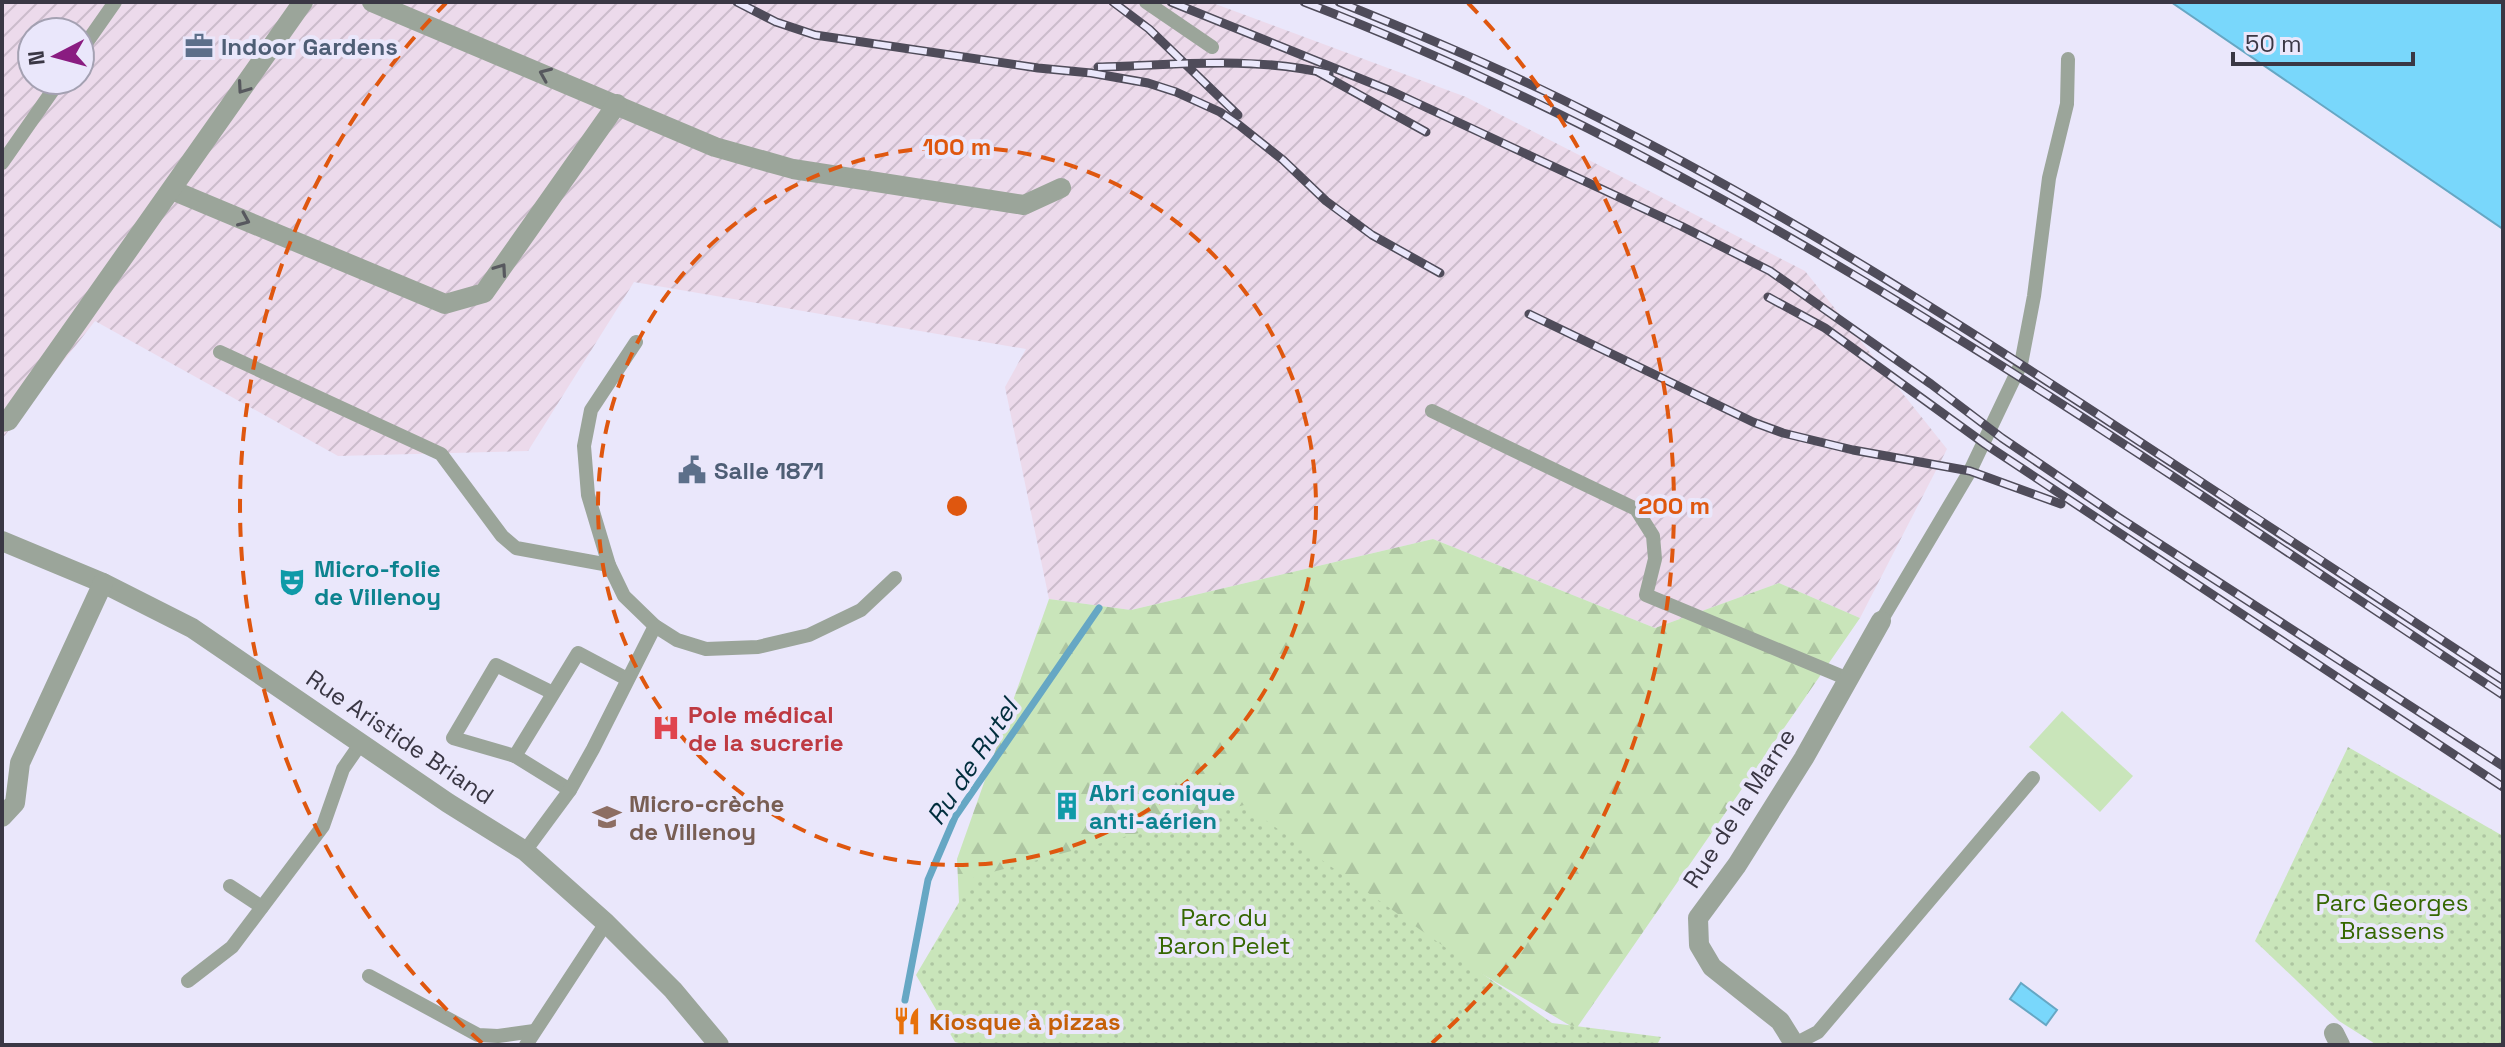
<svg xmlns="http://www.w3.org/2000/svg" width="2505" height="1047" viewBox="0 0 2505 1047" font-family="'Space Grotesk',sans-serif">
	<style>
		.industrial { fill: url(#industrial-furrows); fill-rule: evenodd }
		.forest { fill: url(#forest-firs) }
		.park { fill: url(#park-dots) }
		.pitch { fill: #c9e5ba }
		.water { fill: #79d7fb; stroke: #66a7c4; stroke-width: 2 }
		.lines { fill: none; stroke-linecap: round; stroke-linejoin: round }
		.stream { stroke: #66a7c4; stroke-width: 7 }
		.lane { stroke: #9ba59a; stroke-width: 14 }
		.street { stroke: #9ba59a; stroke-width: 20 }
		.rail-casing { stroke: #4f4c5a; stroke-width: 9 }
		.rail { stroke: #eae7fb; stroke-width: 6; stroke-dasharray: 18; stroke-linecap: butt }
		.oneway { stroke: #57585e }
		.ring { fill: none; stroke: #df570f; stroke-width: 4; stroke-dasharray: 14 10 }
		.labels { text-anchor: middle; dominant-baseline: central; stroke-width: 8; stroke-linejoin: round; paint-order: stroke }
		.service-label { font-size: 24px; font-weight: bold; fill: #4e5e75; stroke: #eae7fb; text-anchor: start }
		.culture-label { font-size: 24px; font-weight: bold; fill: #0d838f; stroke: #eae7fb; text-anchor: start }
		.health-label { font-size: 24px; font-weight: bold; fill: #be3a42; stroke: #eae7fb; text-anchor: start }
		.street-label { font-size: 24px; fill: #3a3744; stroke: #eae7fb }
		.education-label { font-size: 24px; font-weight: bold; fill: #785e54; stroke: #eae7fb; text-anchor: start }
		.park-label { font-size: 24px; fill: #356701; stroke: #eae7fb }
		.food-label { font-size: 24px; font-weight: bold; fill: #c56008; stroke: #eae7fb; text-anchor: start }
		.water-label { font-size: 26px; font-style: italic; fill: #012e3d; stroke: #eae7fb }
		.centre { fill: #df570f; stroke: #eae7fb; stroke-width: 4 }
		.ring-label { font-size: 24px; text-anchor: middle; font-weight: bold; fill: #df570f; stroke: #eae7fb; stroke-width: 8; stroke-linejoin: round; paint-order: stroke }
	</style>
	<defs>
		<pattern id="industrial-furrows" width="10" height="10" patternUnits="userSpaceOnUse" patternTransform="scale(2)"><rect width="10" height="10" fill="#ecdaeb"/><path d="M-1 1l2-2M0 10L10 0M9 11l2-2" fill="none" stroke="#cbbccb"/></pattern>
		<pattern id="forest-firs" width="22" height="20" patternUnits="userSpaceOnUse" patternTransform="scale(2)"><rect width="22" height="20" fill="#c9e5ba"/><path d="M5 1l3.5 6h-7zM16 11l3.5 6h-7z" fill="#adc5a1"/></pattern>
		<pattern id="park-dots" width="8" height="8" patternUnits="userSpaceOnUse" patternTransform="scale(2)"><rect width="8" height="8" fill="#c9e5ba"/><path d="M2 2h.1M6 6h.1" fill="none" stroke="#adc5a1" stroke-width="1.8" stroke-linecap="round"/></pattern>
	</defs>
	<rect width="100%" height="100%" fill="#eae7fb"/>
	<path class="industrial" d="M 2,2 L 1210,2 L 1466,97 L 1805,271 L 1947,449 L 1860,618 L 1779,583 L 1655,628 L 1433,539 L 1131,610 L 1049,599 L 1005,387 L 1026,349 L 634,282 L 528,451 L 338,456 L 95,321 L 2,439 ZM 32,32 L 80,32 L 80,80 L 32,80 Z"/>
	<path class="forest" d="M 1433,539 L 1655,628 L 1779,583 L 1860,618 L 1576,1029 L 1251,839 L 962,966 L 957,859 L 1049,599 L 1131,610 Z"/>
	<g class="park">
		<path d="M 2348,747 L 2503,836 L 2503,1045 L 2377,1045 L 2339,1021 L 2255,941 Z"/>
		<path d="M 1244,805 L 1552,1023 L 1661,1037 L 1657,1045 L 966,1045 L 955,1042 L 916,975 L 974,877 Z"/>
	</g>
	<path class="pitch" d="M 2062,711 L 2133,776 L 2100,812 L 2029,747 Z"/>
	<g class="water">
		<path d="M 2171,2 L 2503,2 L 2503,229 Z"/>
		<path d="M 2021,983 L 2057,1010 L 2046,1025 L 2010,999 Z"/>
	</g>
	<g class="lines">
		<path class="stream" d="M 905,1000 L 928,880 L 955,817 L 1099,608"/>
		<g class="lane">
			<path d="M 1146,2 L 1212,47"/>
			<path d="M 80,52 L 115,2"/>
			<path d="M 2,163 L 60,80"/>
			<path d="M 636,342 L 591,410 L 584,446 L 588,495 L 609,565 L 624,596 L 655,626 L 677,640 L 706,649 L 758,647 L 809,635 L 861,610 L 895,578"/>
			<path d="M 220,352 L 441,454 L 502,536 L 516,548 L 609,565"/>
			<path d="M 1432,411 L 1636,509 L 1653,536 L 1655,559 L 1646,595 L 1848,679"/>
			<path d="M 1881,621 L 1970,471 L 2021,364 L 2034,296 L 2049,178 L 2067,104 L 2068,59"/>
			<path d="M 515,756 L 453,738 L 496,665 L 553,693"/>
			<path d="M 570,790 L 515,756 L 578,653 L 627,679"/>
			<path d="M 525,851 L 570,790 L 593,749 L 655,626"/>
			<path d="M 230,886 L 262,907"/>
			<path d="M 369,976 L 478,1035 L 498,1036 L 534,1031"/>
			<path d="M 188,981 L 232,947 L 323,826 L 343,769 L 361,743"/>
			<path d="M 1795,1044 L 1818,1032 L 2033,778"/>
			<path d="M 526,1045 L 606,923"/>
		</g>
		<g class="street">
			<path d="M 372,2 L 715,147 L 793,169 L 1024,205 L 1061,188"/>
			<path d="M 172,190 L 445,304 L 484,293 L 617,104"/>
			<path d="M 2,422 L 8,421 L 303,2"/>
			<path d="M 2,541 L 103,583 L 192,628 L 448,803 L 525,851 L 606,923 L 673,990 L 719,1045"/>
			<path d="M 2,817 L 15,803 L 20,763 L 103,583"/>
			<path d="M 2334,1033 L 2340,1045"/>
			<path d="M 1795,1045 L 1780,1021 L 1712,967 L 1699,945 L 1698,918 L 1737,865 L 1804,758 L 1881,621"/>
		</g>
		<defs>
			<g id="rail">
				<path d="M 737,2 L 776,22 L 815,35 L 1038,68 L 1091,73 L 1148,83 L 1176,92 L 1220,112 L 1239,125 L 1283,160 L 1326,201 L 1372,235 L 1440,273"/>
				<path d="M 1113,2 L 1149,29 L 1238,115"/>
				<path d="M 1171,2 L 1391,91 L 1681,226 L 1770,271 L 1931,384 L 2002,438 L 2118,517 L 2503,766"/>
				<path d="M 1304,2 C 1738,168 2117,442 2503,695"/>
				<path d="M 1339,2 C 1424,36 1511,73 1593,115 C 1781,209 1959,323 2134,438 C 2257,518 2380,599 2503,680"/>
				<path d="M 1098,67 C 1175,65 1254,56 1329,74"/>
				<path d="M 1318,72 L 1426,132"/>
				<path d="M 1768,297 L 1825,328 L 1985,444 L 2503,787"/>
				<path d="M 1529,314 L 1753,422 L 1783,433 L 1853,450 L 1970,471 L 2061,504"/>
			</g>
		</defs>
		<use href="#rail" class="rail-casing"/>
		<use href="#rail" class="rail"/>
	</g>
	<defs><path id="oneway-chevron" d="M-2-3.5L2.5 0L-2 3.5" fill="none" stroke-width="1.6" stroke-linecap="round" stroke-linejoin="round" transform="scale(2)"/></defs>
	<g class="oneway">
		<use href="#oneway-chevron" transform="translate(545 74) rotate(-157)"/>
		<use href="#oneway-chevron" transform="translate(243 88) rotate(125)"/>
		<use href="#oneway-chevron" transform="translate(244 220) rotate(23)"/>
		<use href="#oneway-chevron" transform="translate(501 269) rotate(-55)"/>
	</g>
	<g class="ring">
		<circle cx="957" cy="506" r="359"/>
		<path d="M482 1043A717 717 0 0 1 446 3M1468 3A717 717 0 0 1 1432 1043"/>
	</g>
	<defs>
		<symbol id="office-bare" viewBox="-9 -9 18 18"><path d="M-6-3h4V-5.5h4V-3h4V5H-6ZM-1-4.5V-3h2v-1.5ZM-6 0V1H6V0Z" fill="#5c6f8a" stroke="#eae7fb" stroke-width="2.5" paint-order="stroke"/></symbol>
		<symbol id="civic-bare" viewBox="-9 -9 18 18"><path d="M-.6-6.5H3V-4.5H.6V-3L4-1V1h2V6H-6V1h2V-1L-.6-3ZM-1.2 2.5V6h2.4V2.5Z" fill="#5c6f8a" stroke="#eae7fb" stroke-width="2.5" paint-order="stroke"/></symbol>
		<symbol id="theatre-bare" viewBox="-9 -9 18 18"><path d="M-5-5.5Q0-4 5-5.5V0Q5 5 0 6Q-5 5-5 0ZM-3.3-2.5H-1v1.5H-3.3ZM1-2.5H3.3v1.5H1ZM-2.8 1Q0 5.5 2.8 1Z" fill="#0f9aa8" stroke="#eae7fb" stroke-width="2.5" paint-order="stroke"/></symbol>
		<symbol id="hospital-bare" viewBox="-9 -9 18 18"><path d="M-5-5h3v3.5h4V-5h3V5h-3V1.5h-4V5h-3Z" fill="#e0444e" stroke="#eae7fb" stroke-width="2.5" paint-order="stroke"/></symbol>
		<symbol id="building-bare" viewBox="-9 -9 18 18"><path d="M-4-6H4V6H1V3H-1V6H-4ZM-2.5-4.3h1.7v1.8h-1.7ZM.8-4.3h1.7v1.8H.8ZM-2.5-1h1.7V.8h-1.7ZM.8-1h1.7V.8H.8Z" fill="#0f9aa8" stroke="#eae7fb" stroke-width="2.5" paint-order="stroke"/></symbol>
		<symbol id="school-bare" viewBox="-9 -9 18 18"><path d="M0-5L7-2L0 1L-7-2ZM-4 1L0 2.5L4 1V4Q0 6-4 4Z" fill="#8d6e63" stroke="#eae7fb" stroke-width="2.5" paint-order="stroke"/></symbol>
		<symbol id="restaurant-bare" viewBox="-9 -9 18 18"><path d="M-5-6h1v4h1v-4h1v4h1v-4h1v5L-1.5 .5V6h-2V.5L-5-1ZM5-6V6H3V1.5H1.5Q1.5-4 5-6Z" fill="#e8710a" stroke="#eae7fb" stroke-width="2.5" paint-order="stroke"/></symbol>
	</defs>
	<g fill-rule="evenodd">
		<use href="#office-bare" x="179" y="26" width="40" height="40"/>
		<use href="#civic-bare" x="672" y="450" width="40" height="40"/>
		<use href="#theatre-bare" x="272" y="562" width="40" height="40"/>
		<use href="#hospital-bare" x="646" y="708" width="40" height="40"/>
		<use href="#building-bare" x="1047" y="786" width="40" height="40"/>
		<use href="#school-bare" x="587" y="797" width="40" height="40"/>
		<use href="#restaurant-bare" x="887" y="1001" width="40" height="40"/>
	</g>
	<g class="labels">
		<g class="service-label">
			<text x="221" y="46">Indoor Gardens</text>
			<text x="714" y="470">Salle 1871</text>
		</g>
		<g class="culture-label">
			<text x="314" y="568">Micro-folie<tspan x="314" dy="28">de Villenoy</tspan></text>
			<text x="1089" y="792">Abri conique<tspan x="1089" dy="28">anti-aérien</tspan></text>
		</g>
		<g class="health-label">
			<text x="688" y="714">Pole médical<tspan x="688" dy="28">de la sucrerie</tspan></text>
		</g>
		<g class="street-label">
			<text transform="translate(400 737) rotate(34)">Rue Aristide Briand</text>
			<text transform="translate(1739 808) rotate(-57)">Rue de la Marne</text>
		</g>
		<g class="education-label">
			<text x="629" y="803">Micro-crèche<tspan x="629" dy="28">de Villenoy</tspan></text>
		</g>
		<g class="park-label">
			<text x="2392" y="902">Parc Georges<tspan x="2392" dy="28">Brassens</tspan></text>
			<text x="1224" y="917">Parc du<tspan x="1224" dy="28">Baron Pelet</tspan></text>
		</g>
		<g class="food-label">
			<text x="929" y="1021">Kiosque à pizzas</text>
		</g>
		<g class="water-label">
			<text transform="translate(972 762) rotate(-57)">Ru de Rutel</text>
		</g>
	</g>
	<circle cx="957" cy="506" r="12" class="centre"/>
	<g class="ring-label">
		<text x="957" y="155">100 m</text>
		<text x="1674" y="514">200 m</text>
	</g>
	<rect width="2505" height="1047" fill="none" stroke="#3a3744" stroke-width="8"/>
	<g transform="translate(56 56) rotate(264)"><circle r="38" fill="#eae7fb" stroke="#a4a1b2" stroke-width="2"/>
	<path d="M0-6L14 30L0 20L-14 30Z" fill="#8a1c81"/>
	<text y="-12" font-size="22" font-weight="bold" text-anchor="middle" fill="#3a3744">N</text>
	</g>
	<path d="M2233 52v12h180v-12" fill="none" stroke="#3a3744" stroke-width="4"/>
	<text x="2245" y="52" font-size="24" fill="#3a3744" stroke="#eae7fb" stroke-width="6" paint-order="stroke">50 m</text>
</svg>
